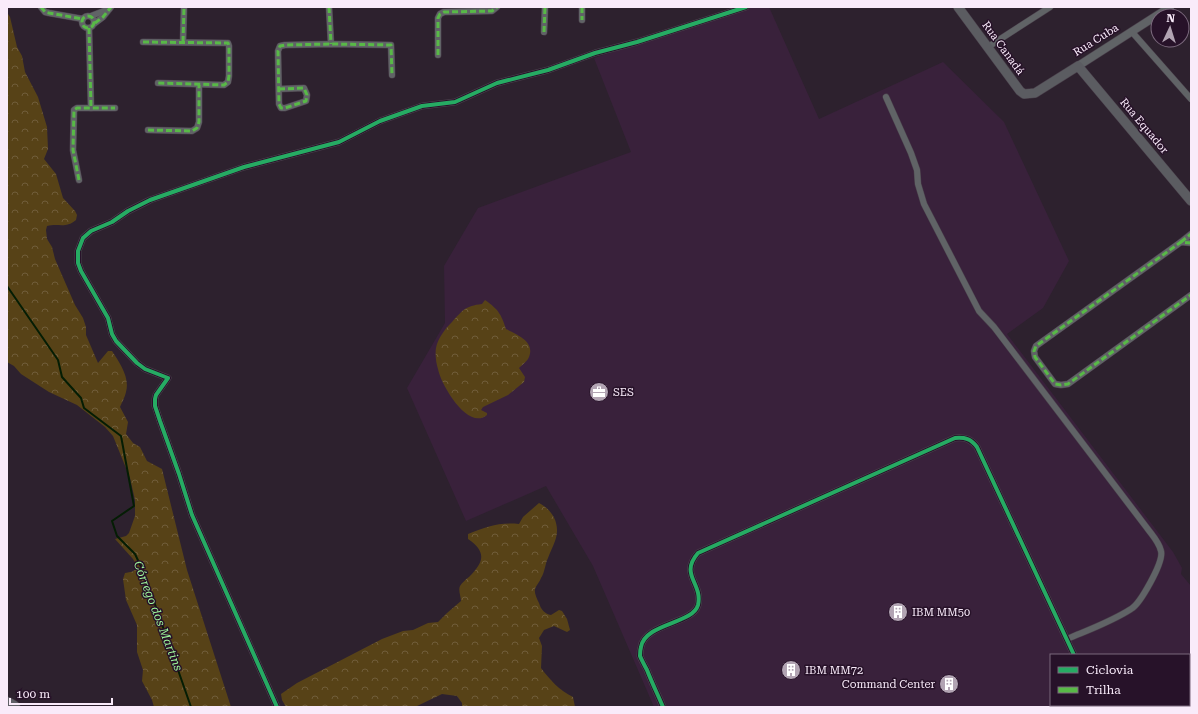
<svg xmlns="http://www.w3.org/2000/svg" width="1198" height="714" viewBox="0 0 1198 714" font-family="'Roboto Serif',serif">
	<style>
		.built { fill: #39213b; fill-rule: evenodd }
		.forest { fill: url(#forest-crowns) }
		.lines { fill: none; stroke-linecap: round; stroke-linejoin: round }
		.stream { stroke: #041d04; stroke-width: 2 }
		.minor-casing { stroke: #493e4a; stroke-width: 7 }
		.tertiary-casing { stroke: #493e4a; stroke-width: 9 }
		.secondary-casing { stroke: #493e4a; stroke-width: 10 }
		.motorway-casing { stroke: #493e4a; stroke-width: 13 }
		.minor { stroke: #606366; stroke-width: 6 }
		.tertiary { stroke: #606366; stroke-width: 8 }
		.secondary { stroke: #5b5c61; stroke-width: 9 }
		.motorway { stroke: #606167; stroke-width: 12 }
		.quiet { stroke: #58b947; stroke-width: 3; stroke-dasharray: 6 3; stroke-linecap: butt }
		.cycleway-casing { stroke: #271229; stroke-width: 6 }
		.cycleway { stroke: #26ab63; stroke-width: 4 }
		.labels { text-anchor: middle; dominant-baseline: central; stroke-width: 3; stroke-linejoin: round; paint-order: stroke }
		.street-label { font-size: 11px; fill: #f9ebfa; stroke: #271229 }
		.poi-label { font-size: 11px; fill: #f9ebfa; stroke: #271229; text-anchor: start }
		.water-label { font-size: 12px; font-style: italic; fill: #9ff99b; stroke: #271229 }
	</style>
	<defs>
		<pattern id="forest-crowns" width="20" height="18" patternUnits="userSpaceOnUse"><rect width="20" height="18" fill="#574217"/><path d="M2 6a3 3 0 1 1 6 0M12 15a3 3 0 1 1 6 0" fill="none" stroke="#705d3a"/></pattern>
	</defs>
	<rect width="100%" height="100%" fill="#2d212e"/>
	<path class="built" d="M 752,7 L 769,7 L 819,119 L 943,62 L 1004,122 L 1069,261 L 1043,308 L 1007,334 L 1173,552 L 1182,568 L 1181,574 L 1191,586 L 1191,707 L 654,707 L 593,566 L 546,486 L 466,521 L 407,388 L 445,323 L 444,266 L 478,208 L 631,152 L 594,58 ZM 1051,655 L 1189,655 L 1189,705 L 1051,705 Z"/>
	<g class="forest">
		<path d="M 8,14 L 10,17 L 17,47 L 22,56 L 25,72 L 38,97 L 47,127 L 48,149 L 44,159 L 56,174 L 63,198 L 75,211 L 77,215 L 76,220 C 65,229 59,223 47,226 L 46,230 L 47,239 L 52,247 L 55,259 L 75,305 L 83,318 L 86,327 L 86,335 L 98,363 L 108,351 L 112,351 C 120,363 130,378 126,392 C 125,397 122,402 120,407 L 128,422 L 126,434 L 133,443 L 140,447 L 147,461 L 162,469 L 187,570 L 231,707 L 154,707 L 152,700 L 142,681 L 143,670 L 137,652 L 137,625 L 126,600 L 123,579 L 125,573 C 130,572 136,572 137,566 L 133,559 L 115,539 L 126,536 L 129,533 L 135,516 L 135,500 L 130,478 L 113,436 L 105,427 L 77,405 L 49,392 L 21,374 L 14,366 L 7,362 L 7,17 Z"/>
		<path d="M 485,300 C 499,310 501,314 506,329 C 517,335 537,342 528,359 C 526,362 522,365 519,368 L 525,377 L 524,382 L 508,395 L 483,407 L 481,410 L 487,413 L 487,415 C 468,431 441,385 438,369 C 436,363 435,354 436,348 C 438,338 445,329 452,322 C 463,310 465,306 482,304 Z"/>
		<path d="M 539,503 C 553,510 561,525 555,541 C 553,547 550,552 548,558 C 545,564 545,572 541,578 C 540,582 536,585 535,589 C 534,593 537,599 539,603 C 541,610 545,614 551,615 L 559,610 L 562,611 L 567,619 L 570,630 L 567,632 L 554,626 L 544,630 L 539,638 L 542,646 L 541,668 C 550,680 559,690 573,697 L 575,707 L 460,707 L 462,707 L 462,703 L 457,696 L 442,694 L 415,707 L 286,707 L 282,700 L 281,694 L 297,683 L 382,639 L 403,631 L 413,630 L 428,623 L 438,622 L 447,613 L 461,601 C 461,597 458,590 460,586 C 462,583 466,579 469,577 C 484,562 487,552 468,539 L 468,534 C 487,527 498,522 519,524 L 523,517 Z"/>
	</g>
	<g class="lines">
		<path class="stream" d="M 7,286 L 58,360 L 62,377 L 81,398 L 84,408 L 121,436 L 134,506 L 112,521 L 117,536 L 135,554 L 144,573 L 191,707"/>
		<defs>
			<g id="minor">
				<path d="M 41,7 L 45,12 L 49,13 L 83,19"/>
				<path d="M 329,7 L 331,44"/>
				<path d="M 582,7 L 582,20"/>
				<circle cx="88" cy="22" r="6"/>
				<path d="M 91,16 L 109,9"/>
				<path d="M 95,23 L 103,17 L 111,7"/>
				<path d="M 89,28 L 91,108"/>
				<path d="M 544,32 L 545,7"/>
				<path d="M 1132,32 L 1191,99"/>
				<path d="M 143,42 L 228,43 L 229,46 L 229,76 L 228,82 L 224,85 L 158,83"/>
				<path d="M 183,42 L 184,7"/>
				<path d="M 988,47 L 1050,7"/>
				<path d="M 438,55 L 438,18 L 440,14 L 444,12 L 492,11 L 497,7"/>
				<path d="M 279,89 L 304,88 L 307,95 L 306,101 L 285,108 L 281,108 L 279,104 L 278,51 L 280,46 L 285,45 L 331,44 L 391,45 L 392,75"/>
				<path d="M 886,97 L 911,153 L 917,170 L 918,184 L 924,204 L 979,311 L 994,327 L 1147,528 C 1152,535 1159,542 1161,551 C 1164,562 1140,604 1131,609 C 1111,622 1088,630 1067,639"/>
				<path d="M 148,130 L 192,131 L 197,128 L 199,122 L 199,85"/>
				<path d="M 79,180 L 73,150 L 74,110 L 77,108 L 115,108"/>
				<path d="M 1181,242 L 1191,234"/>
				<path d="M 1191,243 L 1181,242 L 1036,346 L 1034,351 L 1035,357 L 1055,384 L 1061,385 L 1068,384 L 1191,295"/>
				<path d="M 1095,705 L 1096,707"/>
				<path d="M 277,707 L 192,515 L 179,474 L 160,421 L 155,406 L 155,399 L 156,395 L 168,378 L 145,369 L 137,363 L 116,341 L 112,334 L 108,318 L 81,271 L 78,263 L 78,251 L 83,238 L 91,231 L 112,222 L 128,211 L 150,200 L 244,167 L 339,142 L 380,121 L 422,106 L 455,102 L 497,83 L 548,70 L 595,53 L 637,42 L 746,7"/>
				<path d="M 663,707 C 658,695 652,683 647,670 C 645,666 642,661 640,656 C 640,654 640,650 641,647 C 645,623 693,624 698,605 C 703,583 679,575 698,553 L 955,438 C 965,437 971,439 977,447 L 1074,655"/>
			</g>
			<path id="tertiary" d="M 1078,66 L 1170,7"/>
			<path id="secondary" d="M 958,7 L 1020,91 L 1024,94 L 1035,93 L 1078,66 L 1191,201"/>
			<path id="motorway" d="M 7,703 L 14,707"/>
		</defs>
		<use href="#minor" class="minor-casing"/>
		<use href="#tertiary" class="tertiary-casing"/>
		<use href="#secondary" class="secondary-casing"/>
		<use href="#motorway" class="motorway-casing"/>
		<use href="#minor" class="minor"/>
		<use href="#tertiary" class="tertiary"/>
		<use href="#secondary" class="secondary"/>
		<use href="#motorway" class="motorway"/>
		<g class="quiet">
			<path d="M 41,7 L 45,12 L 49,13 L 83,19"/>
			<path d="M 329,7 L 331,44"/>
			<path d="M 582,7 L 582,20"/>
			<circle cx="88" cy="22" r="6"/>
			<path d="M 95,23 L 103,17 L 111,7"/>
			<path d="M 89,28 L 91,108"/>
			<path d="M 544,32 L 545,7"/>
			<path d="M 143,42 L 228,43 L 229,46 L 229,76 L 228,82 L 224,85 L 158,83"/>
			<path d="M 183,42 L 184,7"/>
			<path d="M 438,55 L 438,18 L 440,14 L 444,12 L 492,11 L 497,7"/>
			<path d="M 279,89 L 304,88 L 307,95 L 306,101 L 285,108 L 281,108 L 279,104 L 278,51 L 280,46 L 285,45 L 331,44 L 391,45 L 392,75"/>
			<path d="M 148,130 L 192,131 L 197,128 L 199,122 L 199,85"/>
			<path d="M 79,180 L 73,150 L 74,110 L 77,108 L 115,108"/>
			<path d="M 1181,242 L 1191,234"/>
			<path d="M 1191,243 L 1181,242 L 1036,346 L 1034,351 L 1035,357 L 1055,384 L 1061,385 L 1068,384 L 1191,295"/>
		</g>
		<defs>
			<g id="cycleway">
				<path d="M 277,707 L 192,515 L 179,474 L 160,421 L 155,406 L 155,399 L 156,395 L 168,378 L 145,369 L 137,363 L 116,341 L 112,334 L 108,318 L 81,271 L 78,263 L 78,251 L 83,238 L 91,231 L 112,222 L 128,211 L 150,200 L 244,167 L 339,142 L 380,121 L 422,106 L 455,102 L 497,83 L 548,70 L 595,53 L 637,42 L 746,7"/>
				<path d="M 663,707 C 658,695 652,683 647,670 C 645,666 642,661 640,656 C 640,654 640,650 641,647 C 645,623 693,624 698,605 C 703,583 679,575 698,553 L 955,438 C 965,437 971,439 977,447 L 1074,655"/>
			</g>
		</defs>
		<use href="#cycleway" class="cycleway-casing"/>
		<use href="#cycleway" class="cycleway"/>
	</g>
	<defs>
		<symbol id="office-disc" viewBox="-11 -11 22 22"><circle r="9.5" fill="#b2a4b3" stroke="#271229"/><path d="M-6-3h4V-5.5h4V-3h4V5H-6ZM-1-4.5V-3h2v-1.5ZM-6 0V1H6V0Z" fill="#fff"/></symbol>
		<symbol id="building-disc" viewBox="-11 -11 22 22"><circle r="9.5" fill="#b2a4b3" stroke="#271229"/><path d="M-4-6H4V6H1V3H-1V6H-4ZM-2.5-4.3h1.7v1.8h-1.7ZM.8-4.3h1.7v1.8H.8ZM-2.5-1h1.7V.8h-1.7ZM.8-1h1.7V.8H.8Z" fill="#fff"/></symbol>
	</defs>
	<g fill-rule="evenodd">
		<use href="#office-disc" x="588" y="381" width="22" height="22"/>
		<use href="#building-disc" x="887" y="601" width="22" height="22"/>
		<use href="#building-disc" x="780" y="659" width="22" height="22"/>
		<use href="#building-disc" x="938" y="673" width="22" height="22"/>
	</g>
	<g class="labels">
		<g class="street-label">
			<text transform="translate(1096 40) rotate(-32)">Rua Cuba</text>
			<text transform="translate(1003 48) rotate(54)">Rua Canadá</text>
			<text transform="translate(1144 126) rotate(50)">Rua Equador</text>
		</g>
		<g class="poi-label">
			<text x="613" y="392">SES</text>
			<text x="912" y="612">IBM MM50</text>
			<text x="805" y="670">IBM MM72</text>
			<text x="935" y="684" text-anchor="end">Command Center</text>
		</g>
		<g class="water-label">
			<text transform="translate(158 616) rotate(69)">Córrego dos Martins</text>
		</g>
	</g>
	<rect width="1198" height="714" fill="none" stroke="#f9ebfa" stroke-width="16"/>
	<rect x="1050" y="654" width="140" height="52" fill="#271229" stroke="#7b697d"/>
	<rect x="1058" y="667" width="20" height="6" fill="#26ab63" stroke="#7b697d"/>
	<text x="1086" y="674" font-size="12" fill="#f9ebfa">Ciclovia</text>
	<rect x="1058" y="687" width="20" height="6" fill="#58b947" stroke="#7b697d"/>
	<text x="1086" y="694" font-size="12" fill="#f9ebfa">Trilha</text>
	<g transform="translate(1170 28) rotate(4)"><circle r="19" fill="#271229" stroke="#7b697d"/>
	<path d="M0-3L7 15L0 10L-7 15Z" fill="#b2a4b3"/>
	<text y="-6" font-size="11" font-weight="bold" text-anchor="middle" fill="#f9ebfa">N</text>
	</g>
	<path d="M10 698v6h102v-6" fill="none" stroke="#f9ebfa" stroke-width="2"/>
	<text x="16" y="698" font-size="12" fill="#f9ebfa" stroke="#271229" stroke-width="3" paint-order="stroke">100 m</text>
</svg>
